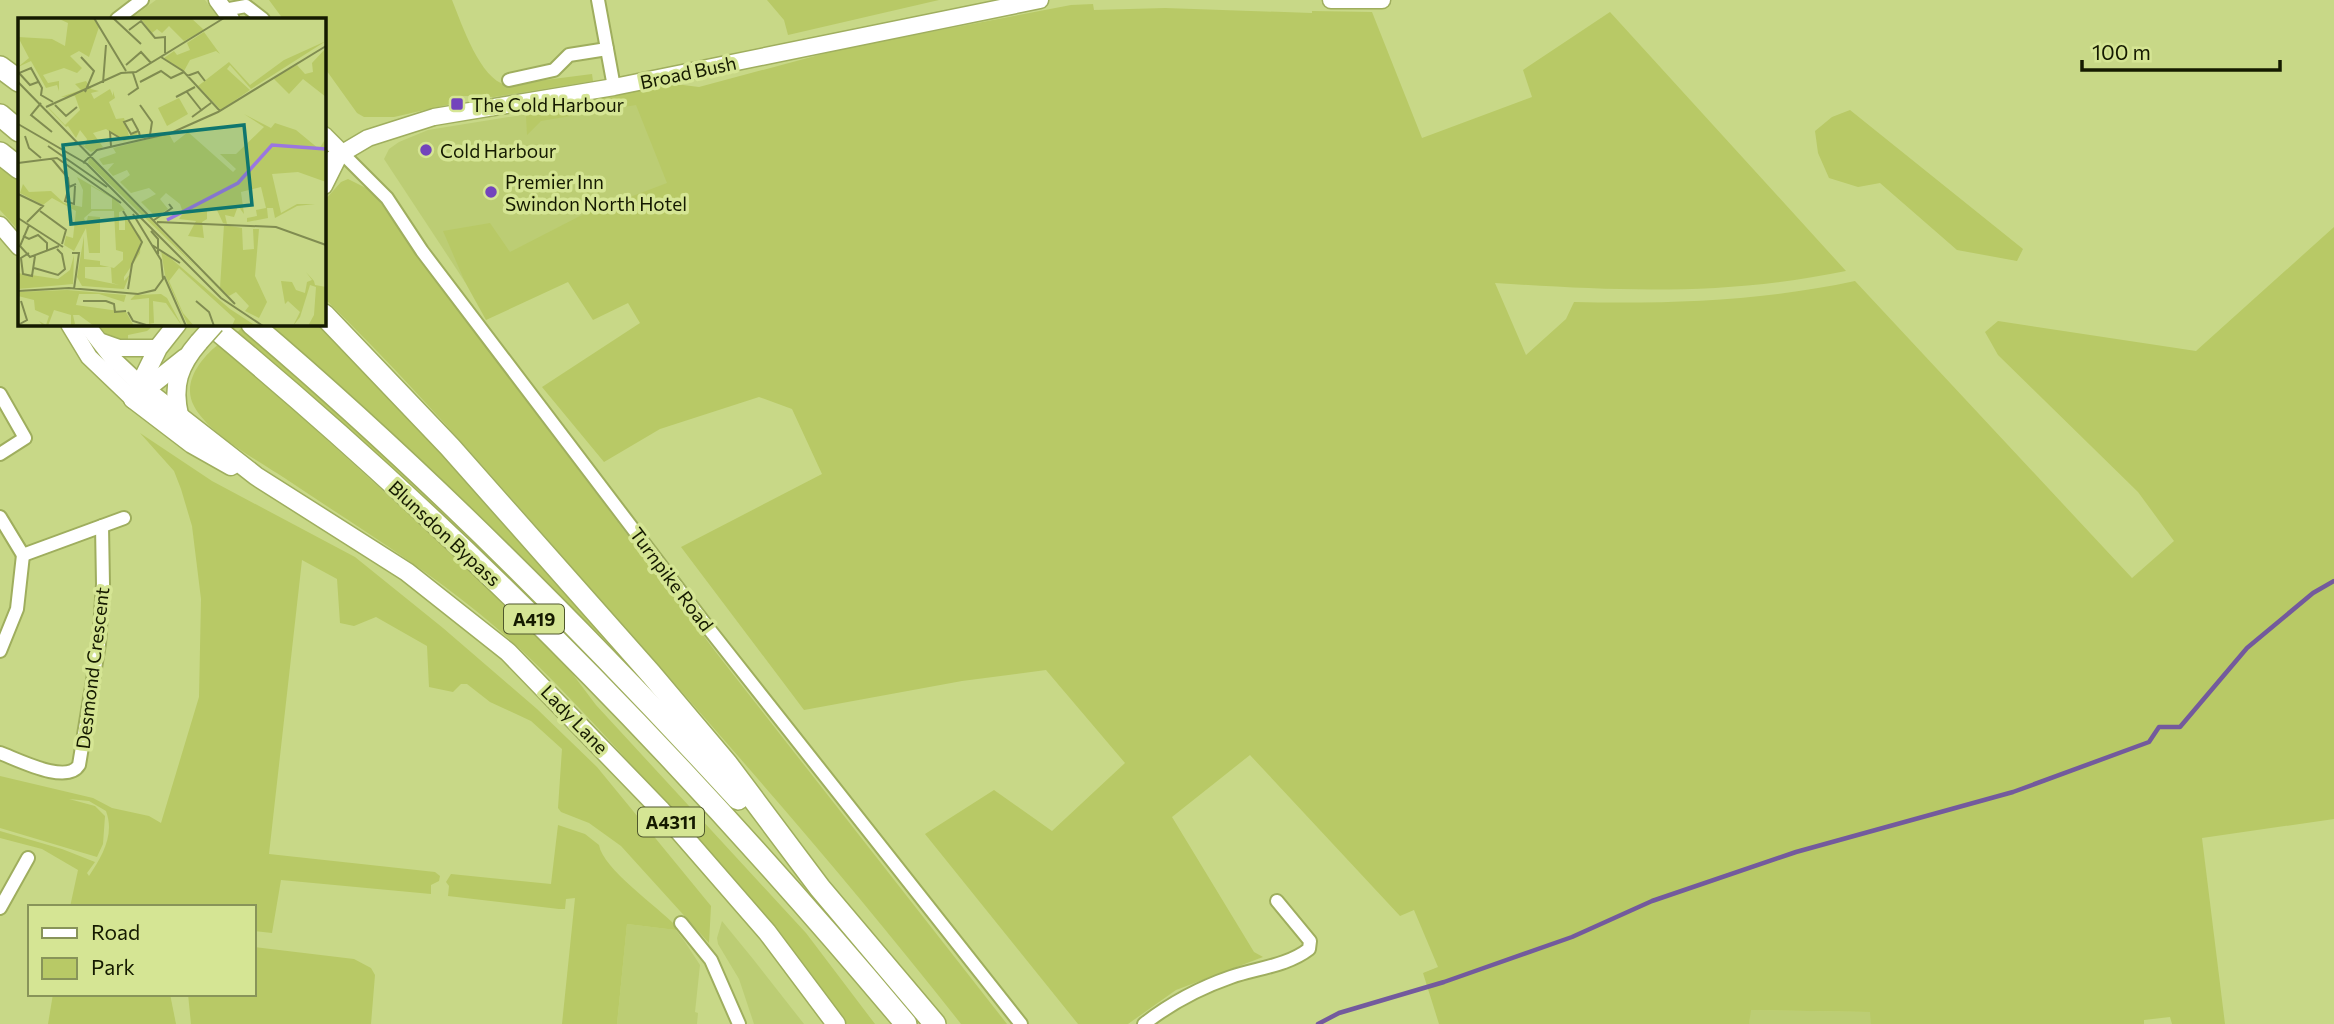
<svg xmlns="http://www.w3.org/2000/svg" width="2334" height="1024" viewBox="0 0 2334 1024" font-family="Commissioner,sans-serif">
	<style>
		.built { fill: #bccd74 }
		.green { fill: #b8c966 }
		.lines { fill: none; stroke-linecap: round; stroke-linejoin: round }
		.stream { stroke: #735a9d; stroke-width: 4.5 }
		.street-casing { stroke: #9fae5e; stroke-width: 16 }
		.secondary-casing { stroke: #9fae5e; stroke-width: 19 }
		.primary-casing { stroke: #9fae5e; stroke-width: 21 }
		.highway-casing { stroke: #9fae5e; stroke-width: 24 }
		.street { stroke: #fff; stroke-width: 12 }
		.secondary { stroke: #fff; stroke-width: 16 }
		.primary { stroke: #fff; stroke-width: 18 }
		.highway { stroke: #fff; stroke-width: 21 }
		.primary-bridge-casing { stroke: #9fae5e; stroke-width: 21; stroke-linecap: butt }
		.primary-bridge { stroke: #fff; stroke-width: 18 }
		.poi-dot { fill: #7344bc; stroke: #d5e594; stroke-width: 2.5 }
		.labels { text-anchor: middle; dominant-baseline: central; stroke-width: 7; stroke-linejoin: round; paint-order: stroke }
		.shield { fill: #d5e594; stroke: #4f572c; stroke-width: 2 }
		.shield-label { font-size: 18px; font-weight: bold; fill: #151a00 }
		.street-label { font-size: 19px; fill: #151a00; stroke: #d5e594 }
		.poi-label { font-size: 19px; fill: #151a00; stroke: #d5e594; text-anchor: start }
		.inset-river { fill: none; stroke: #9b76e0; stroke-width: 3.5 }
		.inset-road { fill: none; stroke: #808c51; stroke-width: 2 }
		.view { fill: #0f766e; fill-opacity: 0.15; stroke: #0f766e; stroke-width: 3.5 }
		.inset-edge { fill: none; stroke: #151a00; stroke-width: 3.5 }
	</style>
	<rect width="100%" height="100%" fill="#c8d887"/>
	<g class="built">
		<path d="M 156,0 L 205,0 L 219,19 L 130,19 Z"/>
		<path d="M 690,88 L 729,167 L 465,282 L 384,159 L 389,149 L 399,142 L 428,130 Z"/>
		<path d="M 722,921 L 753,959 L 804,1024 L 754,1024 L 739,979 L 718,944 L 717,938 Z"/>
		<path d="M 627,924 L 676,930 L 685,942 L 700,965 L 695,1012 L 698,1013 L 697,1024 L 617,1024 Z"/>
		<path d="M 1750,1010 L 1871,1012 L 1871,1024 L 1749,1024 Z"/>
	</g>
	<g class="green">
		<path d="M 269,0 L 452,0 C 462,25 480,79 506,85 L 592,74 L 593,81 L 494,97 L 463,96 L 451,104 L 394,117 L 364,117 L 357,113 L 324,67 L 324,19 L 283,19 Z"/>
		<path d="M 767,0 L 939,0 L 788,35 L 784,20 Z"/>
		<path d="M 1093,4 L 1094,10 L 1165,8 L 1312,13 L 1312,11 L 1372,12 L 1422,138 L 1532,97 L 1523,70 L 1610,12 L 1846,271 C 1723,296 1619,291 1495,283 L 1526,355 L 1566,319 L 1574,302 C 1669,304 1762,301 1855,281 L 2132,578 L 2174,541 L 2138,492 L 1998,355 L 1985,332 L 1998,321 L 2196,351 L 2334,227 L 2334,819 L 2202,838 L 2225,1024 L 2172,1024 L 2170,1017 L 2144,1020 L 2144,1024 L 1871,1024 L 1870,1012 L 1751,1010 L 1749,1024 L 1439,1024 L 1423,973 L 1438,967 L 1414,910 L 1400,916 L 1250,755 L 1172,817 L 1254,952 L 1263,957 L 1176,990 L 1128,1024 L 1078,1024 L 925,834 L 994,790 L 1052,831 L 1125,763 L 1046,670 L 962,681 L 804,710 L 681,547 L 822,474 L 792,409 L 759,397 L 660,429 L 604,462 L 542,387 L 640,323 L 628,303 L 593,320 L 568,282 L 486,320 L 465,282 L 443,231 L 490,223 L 510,252 L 580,216 L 667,183 L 636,105 L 541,121 L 527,135 L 526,116 L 536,110 L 667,83 L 699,87 L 841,49 L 1071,5 Z"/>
		<path d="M 1850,110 L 2023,249 L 2017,261 L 1957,250 L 1880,183 L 1858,187 L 1829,178 L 1818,153 L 1815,131 L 1832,117 Z"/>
		<path d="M 0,165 L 19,180 L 19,231 L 0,210 Z"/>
		<path d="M 348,179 L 372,191 L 439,285 L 718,655 L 1007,1024 L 961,1024 C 846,877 722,737 598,597 C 509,496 421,392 324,298 L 324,201 L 341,182 Z"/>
		<path d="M 96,324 L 155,324 L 147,331 L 128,335 L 128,342 L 111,339 Z"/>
		<path d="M 270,324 L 318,324 L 455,467 L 632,666 L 410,452 Z"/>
		<path d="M 242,327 C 397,454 536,600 677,742 L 674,746 L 407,482 L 236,334 Z"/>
		<path d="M 220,343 L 456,557 L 559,656 L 596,705 L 806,933 L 875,1024 L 846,1024 C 790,941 722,866 655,791 C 600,730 544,666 480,614 C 420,565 353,524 289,481 C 262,463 208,434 194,406 C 181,382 202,357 220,343 Z"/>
		<path d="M 140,433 L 212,481 L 355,557 L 443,628 L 537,709 L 597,767 L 711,906 L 709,943 L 621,846 L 589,823 L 561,812 L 558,808 L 562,749 L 531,721 L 490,702 L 467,684 L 461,684 L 453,692 L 429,687 L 427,646 L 376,617 L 354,626 L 340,623 L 337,579 L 302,560 L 269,854 L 435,872 L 440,876 L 439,881 L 431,885 L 431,894 L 281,880 L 272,933 L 254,931 L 254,907 L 70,907 L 78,870 L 42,849 L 0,838 L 0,831 L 62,849 L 95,862 L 87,873 L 89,876 C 102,856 115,835 106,811 L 89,801 L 69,799 L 95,806 L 105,816 L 103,844 L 97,857 L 0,828 L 0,776 L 93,798 L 112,808 L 149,816 L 161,823 L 199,697 L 201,599 L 192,526 L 181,489 L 174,471 Z"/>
		<path d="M 558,825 L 585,834 L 599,845 C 603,869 657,906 676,926 L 676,930 L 627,924 L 617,1024 L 562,1024 L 575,898 L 566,899 L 565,909 L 559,909 L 448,896 L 449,886 L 446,882 L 451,874 L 551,884 Z"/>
		<path d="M 254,947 L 354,959 L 371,968 L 375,975 L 371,1024 L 191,1024 L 188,994 L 254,994 Z"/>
		<path d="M 53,994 L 170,994 L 176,1024 L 48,1024 Z"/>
	</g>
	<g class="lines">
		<path class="stream" d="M 1318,1024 L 1339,1013 L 1444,982 L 1572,937 L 1652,901 L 1796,852 L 2013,792 L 2149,742 L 2159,727 L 2180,727 L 2247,648 L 2313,593 L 2334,581"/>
		<defs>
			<g id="street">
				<path d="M 598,0 L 614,87"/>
				<path d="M 224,10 L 246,6 L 263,19"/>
				<path d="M 117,19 L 142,0"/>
				<path d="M 509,80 L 554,70 L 569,55 L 607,49"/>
				<path d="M 341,152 L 387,198 L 422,251 L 709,629 L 1021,1024"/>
				<path d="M 0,394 L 25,438 L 0,454"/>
				<path d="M 0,517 L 23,555 L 124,518"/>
				<path d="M 0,651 L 17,609 L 23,555"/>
				<path d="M 0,753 C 19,760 67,785 79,765 L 99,644 L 103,584 L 102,526"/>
				<path d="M 0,908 L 28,858"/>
				<path d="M 681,923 L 711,960 L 739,1024"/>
				<path d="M 1144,1024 C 1171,1003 1199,988 1231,977 C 1257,968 1287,966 1309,949 L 1310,941 L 1277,901"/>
			</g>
			<g id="secondary">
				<path d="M 217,0 L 231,19"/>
				<path d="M 1331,0 L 1382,0"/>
				<path d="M 324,135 L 341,152"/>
				<path d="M 324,164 L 368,138 L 434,117 L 614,87 L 1040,0"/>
				<path d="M 324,186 L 341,152"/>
				<path d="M 0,225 L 19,247"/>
				<path d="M 69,324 L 89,357 L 133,399"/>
				<path d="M 86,324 L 113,359 L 146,390"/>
				<path d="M 102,342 L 119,348 L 158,348"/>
			</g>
			<g id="primary">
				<path d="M 146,390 L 256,476 L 407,572 L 508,652 L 660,809 L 767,932 L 836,1024"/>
				<path d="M 136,397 L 185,358"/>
				<path d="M 133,399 L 192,444 L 231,466"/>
				<path d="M 133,399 L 158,348 L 177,324"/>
				<path d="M 179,415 C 172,385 179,365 199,342"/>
			</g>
			<g id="highway">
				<path d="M 0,67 L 19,81"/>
				<path d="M 0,115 L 19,131"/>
				<path d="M 0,153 L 19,168"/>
				<path d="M 324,315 L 450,447 L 651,674 L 727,764 L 820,888 L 935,1024"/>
				<path d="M 210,324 C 464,534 694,771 906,1024"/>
				<path d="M 252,324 C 425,471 585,632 738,799"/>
			</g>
		</defs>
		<use href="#street" class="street-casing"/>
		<use href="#secondary" class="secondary-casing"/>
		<use href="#primary" class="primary-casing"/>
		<use href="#highway" class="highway-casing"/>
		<use href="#street" class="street"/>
		<use href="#secondary" class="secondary"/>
		<use href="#primary" class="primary"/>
		<use href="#highway" class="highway"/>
		<defs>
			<path id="primary-bridge" d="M 199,342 L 215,324"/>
		</defs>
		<use href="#primary-bridge" class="primary-bridge-casing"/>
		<use href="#primary-bridge" class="primary-bridge"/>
	</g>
	<g class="poi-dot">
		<rect x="450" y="97" width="14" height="14" rx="3.5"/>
		<circle cx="426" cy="150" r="7"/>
		<circle cx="491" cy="192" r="7"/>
	</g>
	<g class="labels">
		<g class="shield">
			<rect x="504" y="604.5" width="60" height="29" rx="5"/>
			<rect x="638" y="807.5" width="66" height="29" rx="5"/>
		</g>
		<g class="shield-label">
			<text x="534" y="619">A419</text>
			<text x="671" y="822">A4311</text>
		</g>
		<g class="street-label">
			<text transform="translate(688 72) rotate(-12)">Broad Bush</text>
			<text transform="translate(445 533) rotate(43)">Blunsdon Bypass</text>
			<text transform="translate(672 579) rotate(53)">Turnpike Road</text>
			<text transform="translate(92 668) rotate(-83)">Desmond Crescent</text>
			<text transform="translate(575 719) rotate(46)">Lady Lane</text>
		</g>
		<g class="poi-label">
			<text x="471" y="104">The Cold Harbour</text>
			<text x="440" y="150">Cold Harbour</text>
			<text x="505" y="181">Premier Inn<tspan x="505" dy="22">Swindon North Hotel</tspan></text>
		</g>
	</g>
	<g transform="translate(18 18)">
		<rect width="308" height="308" fill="#c8d887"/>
		<path d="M 39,0 L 76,0 L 81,9 L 71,39 L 61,33 L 52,38 L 64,50 L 59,55 L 46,50 L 25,57 L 30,65 L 41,63 L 41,73 L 39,67 L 28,70 L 13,43 L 0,49 L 11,40 L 0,19 L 34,21 L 47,28 L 50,5 ZM 122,0 L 173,0 L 186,12 L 166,23 L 151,8 L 144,15 L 139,11 L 134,15 ZM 186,14 L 202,36 L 198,33 L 172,42 L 166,53 L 146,40 L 156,33 L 159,37 L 172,32 L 169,25 ZM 308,23 L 233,71 L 212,47 L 209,51 L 232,72 L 203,92 L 180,68 L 211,44 L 232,67 L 266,42 ZM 308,30 L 308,79 L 285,61 L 271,76 L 255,60 L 279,47 L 287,56 L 295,54 L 294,45 ZM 68,63 L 73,71 L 81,73 L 73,75 L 76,81 L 92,71 L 95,78 L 95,73 L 97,80 L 91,84 L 98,101 L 106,100 L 111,118 L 119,114 L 120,118 L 106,123 L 88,111 L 75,115 L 85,129 L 73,134 L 66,129 L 63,126 L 67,128 L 69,121 L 62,112 L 58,120 L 50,108 L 48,109 L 31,91 L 30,89 L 47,107 L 62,92 L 57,78 L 43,79 L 63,72 L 57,66 ZM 161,80 L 170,96 L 149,108 L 140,90 ZM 226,96 L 253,110 L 257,105 L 278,112 L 301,131 L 308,120 L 308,164 L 280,154 L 254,156 L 263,195 L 279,186 L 297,186 L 279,188 L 257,200 L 255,190 L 249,190 L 250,200 L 229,204 L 229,200 L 239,198 L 238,192 L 248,190 L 243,169 L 223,174 L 226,196 L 220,188 L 216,199 L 207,197 L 209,206 L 205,205 L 198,190 L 189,191 L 189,201 L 184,204 L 186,220 L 170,218 L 178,203 L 161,201 L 165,195 L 162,186 L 148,175 L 142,181 L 150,191 L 138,199 L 123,184 L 138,176 L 131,170 L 113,175 L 102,164 L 112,157 L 109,152 L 95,158 L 90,152 L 96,145 L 85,147 L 81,141 L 98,135 L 95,130 L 151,116 L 156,125 L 170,114 L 215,154 L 218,151 L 202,136 L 218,136 L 246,109 ZM 72,138 L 186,257 L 229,298 L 70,145 ZM 59,159 L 97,181 L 107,192 L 101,194 L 101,212 L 107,212 L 107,200 L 123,219 L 122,235 L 106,259 L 106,263 L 112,256 L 106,271 L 64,268 L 59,259 L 66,218 L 66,241 L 82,243 L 82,247 L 96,250 L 105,242 L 105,234 L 98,232 L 96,193 L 74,193 L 66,200 L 68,206 L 70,198 L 82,199 L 82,235 L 71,235 L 68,210 L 56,233 L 46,227 L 48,218 L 55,220 L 58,193 L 34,180 L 25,187 L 2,175 L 5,166 L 11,174 L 33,173 L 46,185 L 64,189 L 65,172 ZM 73,168 L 94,180 L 94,191 L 73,191 ZM 93,249 L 94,265 L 101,267 L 67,260 L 67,249 ZM 206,207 L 224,210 L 225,232 L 236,231 L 235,211 L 241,211 L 237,258 L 249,284 L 241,300 L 227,293 L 231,288 L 218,274 L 211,278 L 202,270 ZM 143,232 L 212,291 L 238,308 L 214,308 L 217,301 L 161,250 L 151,263 L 165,295 L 176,308 L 170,308 L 147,257 ZM 56,237 L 55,266 L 0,271 L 0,255 L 40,261 L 52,252 ZM 288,254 L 296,263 L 297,267 L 308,269 L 308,308 L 290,308 L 296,297 L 298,269 L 292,267 L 282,299 L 275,308 L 282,294 L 270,283 L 267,286 L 263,263 L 274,264 L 278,272 L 287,275 L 289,264 L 294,262 ZM 49,272 L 108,277 L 106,284 L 81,276 L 61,276 L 58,287 L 108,294 L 116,308 L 76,308 L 61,297 L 55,297 L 57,306 L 53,308 L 53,297 L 36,292 L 30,308 L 25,308 L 21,303 L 28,307 L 31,298 L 17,292 L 16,282 L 0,278 L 0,274 ZM 143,276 L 149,280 L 164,308 L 148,285 L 135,283 L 136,305 L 131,306 L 131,280 L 112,282 L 117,277 Z" fill="#b8c966" fill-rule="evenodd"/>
		<path class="inset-river" d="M 149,202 L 220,165 L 254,127 L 308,131"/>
		<path class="inset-road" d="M 76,0 L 108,53M 95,0 L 123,26M 111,12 L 123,3 L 137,20 L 147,19 L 147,35M 63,39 L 76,53 L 67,74M 143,39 L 165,53 L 202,93M 108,47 L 123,34 L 133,45M 169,58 L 180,54 L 187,63M 0,64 L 217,286M 20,64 L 12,67 L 1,55 L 13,50 L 24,70 L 23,77 L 35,84M 122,64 L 143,53 L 153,60 L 166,54M 85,65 L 88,27M 169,74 L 184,93M 110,77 L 120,70 L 115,55M 158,79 L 177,69M 23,85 L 13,97 L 34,114M 37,87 L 48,98 L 59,89M 122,87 L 134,104 L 132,117M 28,89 L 103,55 L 118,54 L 206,0M 174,99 L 193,85M 0,106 L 69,146 L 203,280 L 245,308M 120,113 L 113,116 L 106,104 L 114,101 L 120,112 L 120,113 L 121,114 L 122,119M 7,118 L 11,130 L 23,140M 30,128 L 89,169M 93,128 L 92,114 L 102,120M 34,141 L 50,160 L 51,169 L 58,166M 0,145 L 39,140 L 103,185M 65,145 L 79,132 L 153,115 L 200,94 L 308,28M 51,169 L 47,183 L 56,186 L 57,168M 0,176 L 25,188 L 9,204M 22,193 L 48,212 L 44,226M 105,193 L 124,224 L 114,246 L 110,271M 0,200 L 45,229M 136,202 L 154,190 L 151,186M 139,204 L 258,209 L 308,227M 11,207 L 2,228 L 12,239 L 41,228M 133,213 L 140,221 L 140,236M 5,218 L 11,221 L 20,217 L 29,225 L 29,233M 134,227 L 162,245M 11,235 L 3,240 L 5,256 L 14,258 L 17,238M 54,235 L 61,235 L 56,271M 16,250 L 40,257 L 47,251 L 44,236 L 39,231M 146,258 L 168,308M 0,273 L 51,270 L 120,276 L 137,272 L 145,261 L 143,242 L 115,196M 65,283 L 88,283 L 96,286 L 97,294 L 108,293M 178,283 L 191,294 L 196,308M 110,294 L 115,303 L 128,307 L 157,308M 0,307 L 9,302 L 3,283"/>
		<path class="view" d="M 226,107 L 234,187 L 53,206 L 45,127 Z"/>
		<rect width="308" height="308" class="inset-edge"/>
	</g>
	<rect x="28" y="905" width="228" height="91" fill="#d5e594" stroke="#889459" stroke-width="2"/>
	<rect x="42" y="928" width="35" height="10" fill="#ffffff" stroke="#889459" stroke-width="2"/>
	<text x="91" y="940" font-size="21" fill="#151a00">Road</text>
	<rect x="42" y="958" width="35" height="21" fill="#b8c966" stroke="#889459" stroke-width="2"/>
	<text x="91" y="975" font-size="21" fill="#151a00">Park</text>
	<path d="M2082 60v10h198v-10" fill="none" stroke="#151a00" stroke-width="3.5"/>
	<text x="2092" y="60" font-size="21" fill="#151a00" stroke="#d5e594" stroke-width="5" paint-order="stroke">100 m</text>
</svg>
